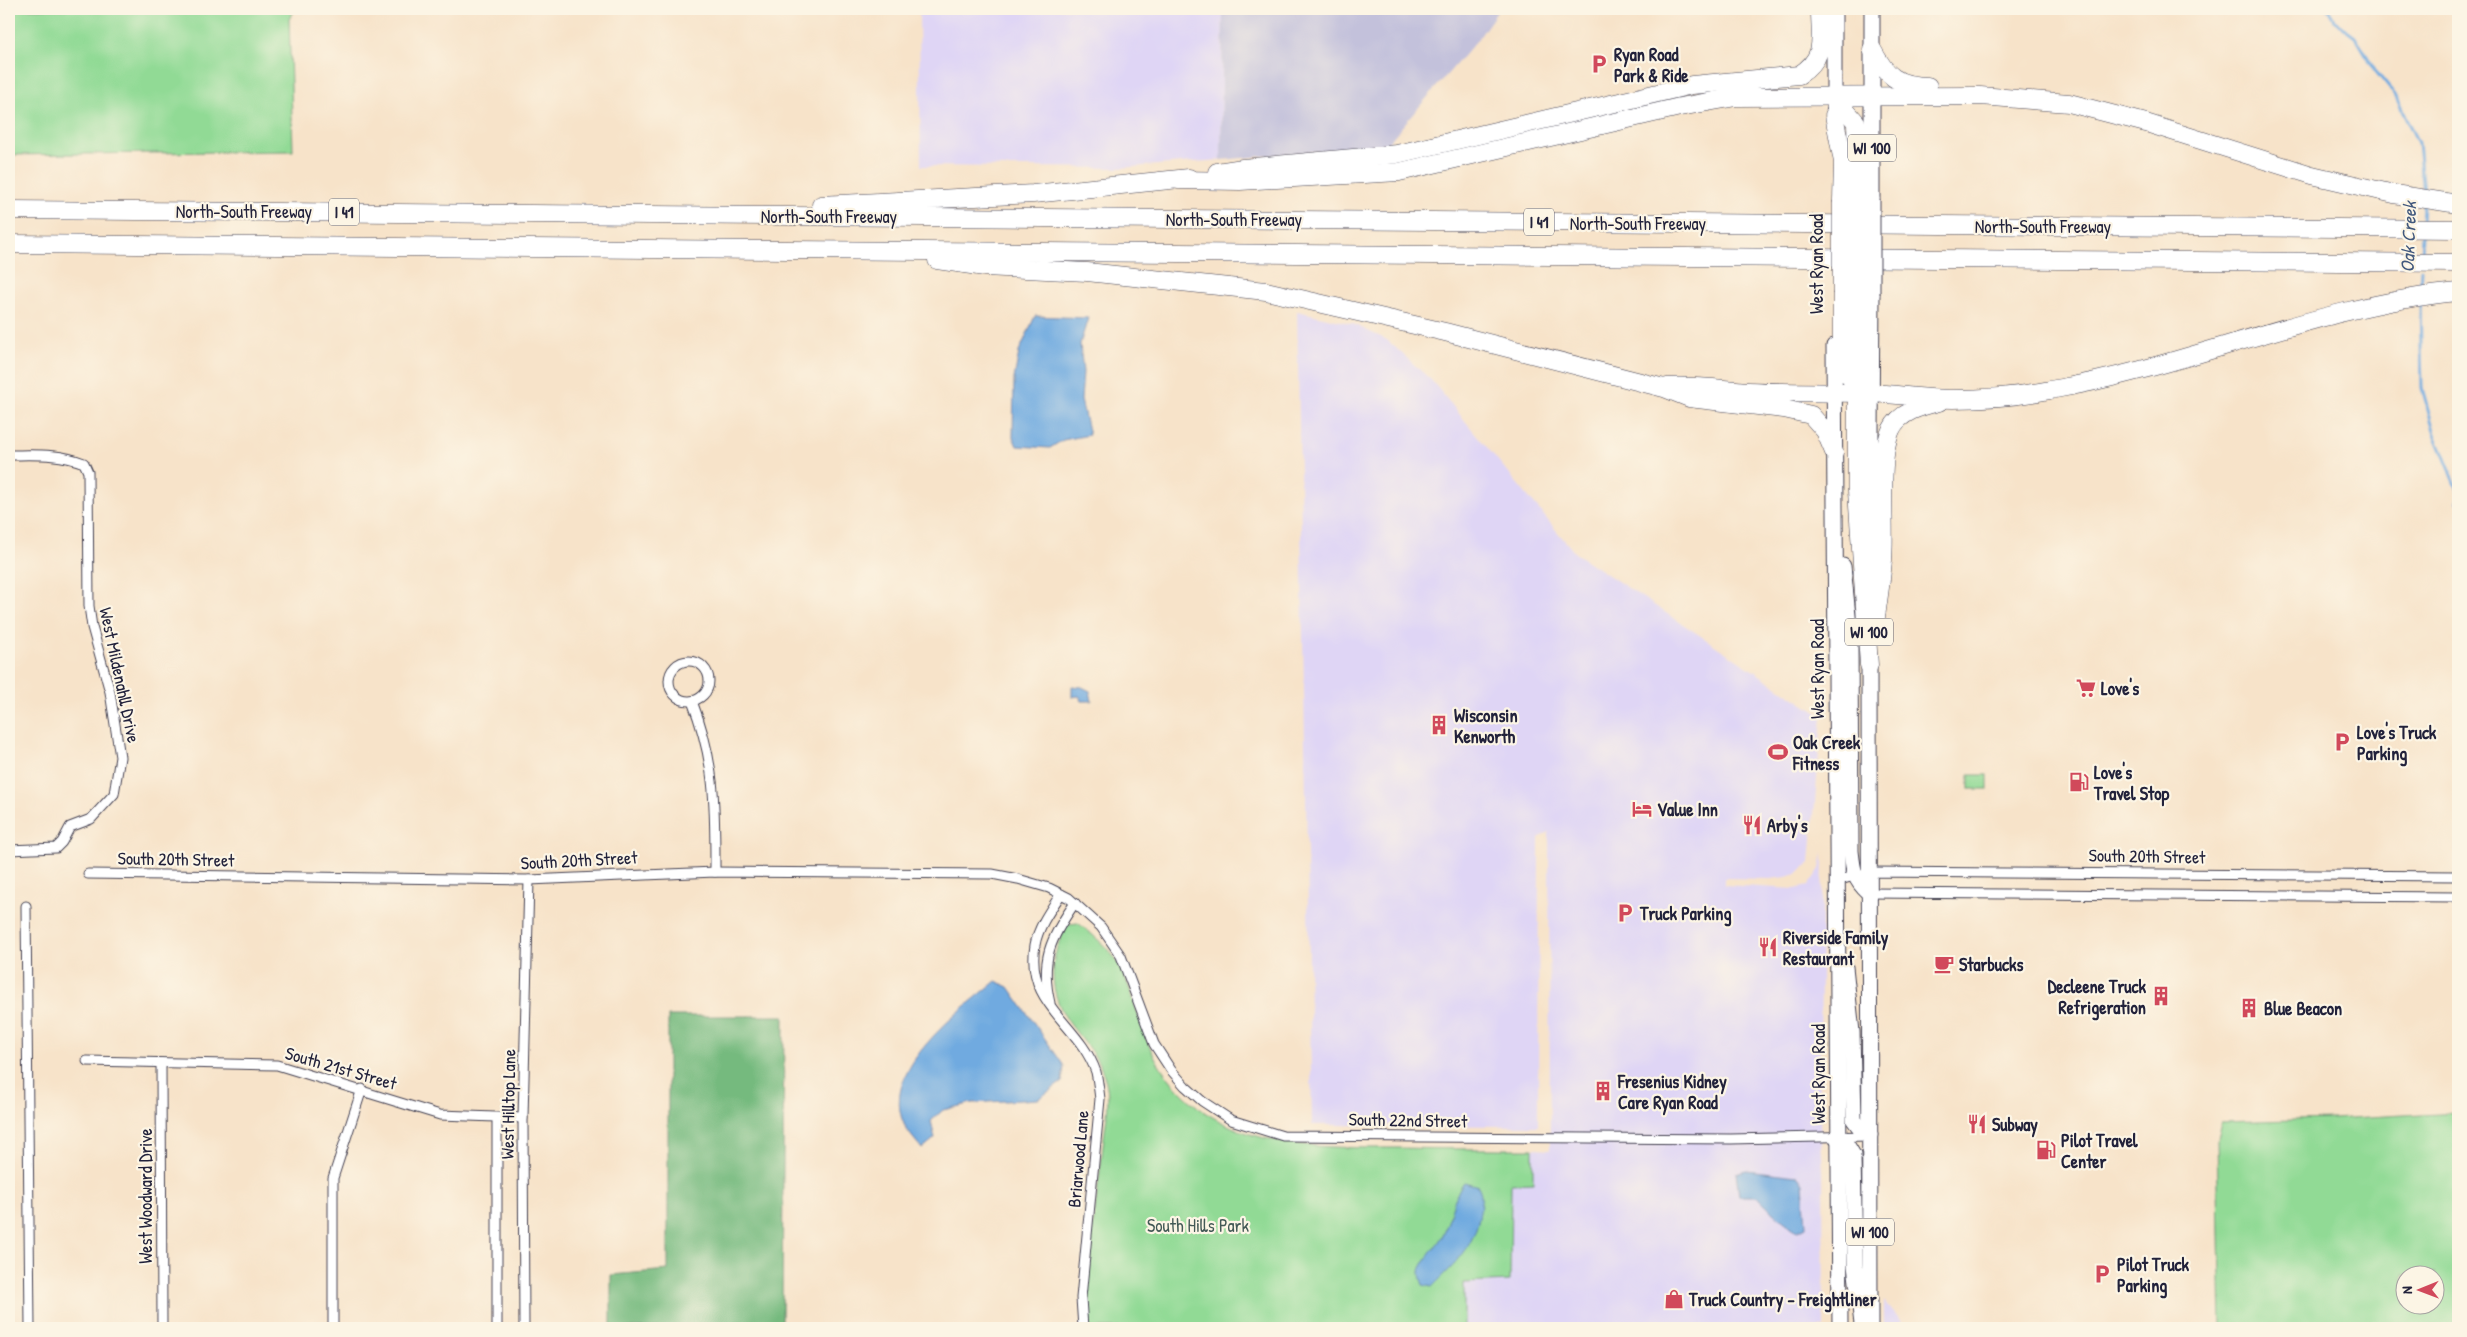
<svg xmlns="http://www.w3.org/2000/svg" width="2467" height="1337" viewBox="0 0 2467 1337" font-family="'Patrick Hand',sans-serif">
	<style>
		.built { fill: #dfd5f5 }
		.industrial { fill: #c3c1db }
		.green { fill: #91da95; stroke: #5a7e68; fill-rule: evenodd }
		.forest { fill: #74ba7e; stroke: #4b6e5c }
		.water { fill: #70aae0; stroke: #49668e }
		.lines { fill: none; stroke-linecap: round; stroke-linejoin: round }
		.stream { stroke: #70aae0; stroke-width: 3 }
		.street-casing { stroke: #423f50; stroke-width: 11 }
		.primary-casing { stroke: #423f50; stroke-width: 17 }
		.highway-casing { stroke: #423f50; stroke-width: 19 }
		.street { stroke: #fff; stroke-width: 9 }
		.primary { stroke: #fff; stroke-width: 15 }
		.highway { stroke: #fff; stroke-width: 18 }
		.primary-bridge-casing { stroke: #423f50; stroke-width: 17; stroke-linecap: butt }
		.highway-bridge-casing { stroke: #423f50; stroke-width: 19; stroke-linecap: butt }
		.primary-bridge { stroke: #fff; stroke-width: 15 }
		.highway-bridge { stroke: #fff; stroke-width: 18 }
		.labels { text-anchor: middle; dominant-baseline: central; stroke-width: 4.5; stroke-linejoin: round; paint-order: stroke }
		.shield { fill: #fcf5e5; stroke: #63616e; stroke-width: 1 }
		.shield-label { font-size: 16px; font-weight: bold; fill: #22223b }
		.poi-label { font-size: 18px; font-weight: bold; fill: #22223b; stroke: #fcf5e5; text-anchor: start }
		.street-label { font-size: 18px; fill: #22223b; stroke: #fcf5e5 }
		.park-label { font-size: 18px; fill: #435956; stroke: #fcf5e5 }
		.water-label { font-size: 19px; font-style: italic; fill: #41587d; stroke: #fcf5e5 }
	</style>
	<rect width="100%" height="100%" fill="#fcf5e5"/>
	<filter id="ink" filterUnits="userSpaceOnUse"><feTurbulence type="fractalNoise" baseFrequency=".02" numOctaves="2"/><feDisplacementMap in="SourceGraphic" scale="10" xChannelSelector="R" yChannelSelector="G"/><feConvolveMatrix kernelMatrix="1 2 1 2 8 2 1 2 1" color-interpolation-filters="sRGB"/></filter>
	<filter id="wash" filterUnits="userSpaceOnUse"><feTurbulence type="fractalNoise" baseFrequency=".0096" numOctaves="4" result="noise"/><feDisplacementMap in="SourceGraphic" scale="20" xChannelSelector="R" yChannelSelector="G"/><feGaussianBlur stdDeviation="1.12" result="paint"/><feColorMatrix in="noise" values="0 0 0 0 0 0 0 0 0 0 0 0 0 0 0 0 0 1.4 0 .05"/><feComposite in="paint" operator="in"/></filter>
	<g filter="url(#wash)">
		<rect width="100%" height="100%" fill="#f7e3c9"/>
		<g class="built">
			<path d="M 919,9 L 1223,9 L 1221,160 L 1118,168 L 921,166 Z"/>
			<path d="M 1297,311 L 1353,324 L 1387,340 L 1431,380 L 1575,553 L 1822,716 L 1810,863 L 1797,874 L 1786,877 L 1770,879 L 1724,878 L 1724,885 L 1795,889 L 1808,886 L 1820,869 L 1823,852 L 1819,1105 L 1823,1173 L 1824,1328 L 1464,1328 L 1464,1283 L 1510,1281 L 1511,1183 L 1533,1183 L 1533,1149 L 1550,1150 L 1549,832 L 1539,838 L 1538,1126 L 1312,1125 Z"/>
			<path d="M 1884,1301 L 1906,1328 L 1884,1328 Z"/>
		</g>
		<path class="industrial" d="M 1223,9 L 1499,9 L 1478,39 L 1386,145 L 1221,160 Z"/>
		<g class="green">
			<path d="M 9,9 L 296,9 L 289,19 L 293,151 L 9,155 Z"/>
			<rect x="1969" y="775" width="19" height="14"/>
			<path d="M 1078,923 C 1092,934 1108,947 1118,963 C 1135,993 1139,1031 1157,1061 C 1211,1149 1305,1148 1397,1148 C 1442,1149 1488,1149 1533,1149 L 1533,1183 L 1511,1184 L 1510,1281 L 1464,1283 L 1464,1328 L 1089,1328 C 1084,1273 1097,1202 1103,1146 C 1105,1126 1111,1101 1106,1082 C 1100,1057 1082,1041 1068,1021 C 1047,990 1049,955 1068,924 Z"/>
			<path d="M 2458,1112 L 2458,1328 L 2221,1328 L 2217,1139 L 2221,1122 L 2332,1119 ZM 2434,1274 L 2434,1304 L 2404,1304 L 2404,1274 Z"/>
		</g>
		<path class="forest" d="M 668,1016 L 784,1016 L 782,1328 L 611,1328 L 611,1275 L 668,1270 Z"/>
		<g class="water">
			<path d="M 1035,316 L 1088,318 L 1080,344 L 1083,372 L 1081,400 L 1089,435 L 1063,440 L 1050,448 L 1017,446 L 1013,437 L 1014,379 L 1019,352 Z"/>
			<path d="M 1072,686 L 1082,687 L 1090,691 L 1092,701 L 1082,701 L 1079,696 L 1072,697 Z"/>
			<path d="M 996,981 L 1009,987 L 1064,1066 L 1062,1082 L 1038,1099 L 972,1103 L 943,1110 L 931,1121 L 935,1138 L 922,1149 C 916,1141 908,1133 904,1124 C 879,1069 960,1011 996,981 Z"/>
			<path d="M 1746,1170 L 1797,1176 L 1803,1183 L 1806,1227 L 1798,1231 C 1792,1229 1760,1202 1757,1196 L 1739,1196 L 1736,1173 Z"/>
			<path d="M 1464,1182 L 1478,1186 C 1483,1195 1481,1202 1480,1212 C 1474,1248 1457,1262 1432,1287 L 1423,1285 C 1421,1279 1418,1272 1422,1266 C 1427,1256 1436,1247 1442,1237 C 1451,1219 1452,1197 1464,1182 Z"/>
		</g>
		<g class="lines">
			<g class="stream">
				<path d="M 2328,9 L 2335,21 L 2355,36 L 2377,73 L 2395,95 L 2418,143 L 2423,193"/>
				<path d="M 2422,223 L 2423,205"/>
				<path d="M 2421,258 L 2422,234"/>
				<path d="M 2420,291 L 2421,269"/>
				<path d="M 2420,302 L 2422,388 L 2435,434 L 2458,490"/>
				<path d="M 2458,499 L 2458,502"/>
				<path d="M 2457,1328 L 2458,1306"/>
			</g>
		</g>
	</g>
	<g filter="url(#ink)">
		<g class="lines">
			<defs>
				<g id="street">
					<path d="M 9,455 C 35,455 59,453 84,463 L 88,472 L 89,606 L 92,627 L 110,692 L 120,757 L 114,794 L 91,819 L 70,827 L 62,842 L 56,848 L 9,850"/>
					<circle cx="689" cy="681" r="20"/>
					<path d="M 692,701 C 716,763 715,807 715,872"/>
					<path d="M 88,874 L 529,880 L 715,872 L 992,874 L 1018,879 L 1049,888 L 1069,898 L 1101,927 L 1121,956 L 1154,1044 L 1171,1070 L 1185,1086 L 1202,1101 L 1231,1120 L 1283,1136 L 1731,1139 L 1869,1136"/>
					<path d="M 1836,881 L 1869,872 L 2458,876"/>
					<path d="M 1869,893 L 2458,897"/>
					<path d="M 1061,894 C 1051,909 1038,927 1035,945 C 1025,1005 1079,1023 1096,1072 C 1098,1081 1099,1091 1100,1099 L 1081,1298 L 1083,1328"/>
					<path d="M 26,906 L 30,1328"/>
					<path d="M 1050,1003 C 1040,961 1050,938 1075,903"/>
					<path d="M 87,1061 L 277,1065 L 440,1115 L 523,1118"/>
					<path d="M 161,1063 L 162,1328"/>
					<path d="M 497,1119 L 497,1328"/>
					<path d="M 333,1328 L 333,1178 L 362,1089"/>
					<path d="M 524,1328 L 523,1118 L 529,880"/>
				</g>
				<g id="primary">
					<path d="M 1872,9 L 1872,199"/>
					<path d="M 1834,107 L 1834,9"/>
					<path d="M 1834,346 L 1840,1328"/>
					<path d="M 1843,566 L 1850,636 L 1851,851 C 1853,870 1854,880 1869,893"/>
					<path d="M 1870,572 L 1872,294"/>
					<path d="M 1869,655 L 1870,1328"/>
					<path d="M 1845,967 L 1852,1032 L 1854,1120 L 1860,1128 L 1870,1135"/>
					<path d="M 1837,1138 L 1847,1145 L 1853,1155 L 1855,1265 L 1862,1324"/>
				</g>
				<g id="highway">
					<path d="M 1872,49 C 1886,76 1897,86 1928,86"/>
					<path d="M 1834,97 L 1856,122 L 1858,200"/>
					<path d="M 1834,115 L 1843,162 L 1842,201"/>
					<path d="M 1217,172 L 1243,168 L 1397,154 L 1692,85 L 1799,75 C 1827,57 1820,39 1820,9"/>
					<path d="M 1178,180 L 1240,181 L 1399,172 L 1680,107 L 1736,97 L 1980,96 L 2069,103 L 2146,123 L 2312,175 L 2394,194 L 2458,204"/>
					<path d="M 821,205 L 1033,194 L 1189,178"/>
					<path d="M 9,210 L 2458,229"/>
					<path d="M 9,244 L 2458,263"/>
					<path d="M 937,260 L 985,267 L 1087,272 L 1266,291 L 1445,332 L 1664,388 L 1689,398 L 1784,409 L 1811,415 L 1825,431 L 1834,452"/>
					<path d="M 1842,294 L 1842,362 C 1845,374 1851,380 1861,387"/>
					<path d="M 1857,294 L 1857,491 L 1869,665"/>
					<path d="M 1667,387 C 1694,385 1720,389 1748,391 C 1788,393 1829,392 1869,393 C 1897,394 1925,399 1953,399 C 1985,399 2019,396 2050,390 C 2188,367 2318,305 2458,292"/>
					<path d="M 1874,632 C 1877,608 1881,584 1883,560 C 1886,526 1878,458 1891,430 C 1899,412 1922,406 1939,402"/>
				</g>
			</defs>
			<use href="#street" class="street-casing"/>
			<use href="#primary" class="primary-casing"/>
			<use href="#highway" class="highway-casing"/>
			<use href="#street" class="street"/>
			<use href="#primary" class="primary"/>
			<use href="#highway" class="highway"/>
			<defs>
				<path id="primary-bridge" d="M 1872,199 L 1872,294"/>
				<g id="highway-bridge">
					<path d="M 1842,294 L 1842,201"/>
					<path d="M 1857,294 L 1858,200"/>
				</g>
			</defs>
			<use href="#primary-bridge" class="primary-bridge-casing"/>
			<use href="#highway-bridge" class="highway-bridge-casing"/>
			<use href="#primary-bridge" class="primary-bridge"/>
			<use href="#highway-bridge" class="highway-bridge"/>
		</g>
	</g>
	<defs>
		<symbol id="parking-bare" viewBox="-9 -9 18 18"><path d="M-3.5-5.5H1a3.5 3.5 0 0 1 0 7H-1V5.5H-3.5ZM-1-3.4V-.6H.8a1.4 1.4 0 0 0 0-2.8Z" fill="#d1495b" stroke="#fcf5e5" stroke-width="2.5" paint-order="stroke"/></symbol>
		<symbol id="supermarket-bare" viewBox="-9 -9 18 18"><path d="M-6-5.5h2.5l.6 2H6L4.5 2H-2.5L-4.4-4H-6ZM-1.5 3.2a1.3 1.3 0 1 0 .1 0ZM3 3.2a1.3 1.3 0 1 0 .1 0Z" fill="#d1495b" stroke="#fcf5e5" stroke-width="2.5" paint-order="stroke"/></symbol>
		<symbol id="building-bare" viewBox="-9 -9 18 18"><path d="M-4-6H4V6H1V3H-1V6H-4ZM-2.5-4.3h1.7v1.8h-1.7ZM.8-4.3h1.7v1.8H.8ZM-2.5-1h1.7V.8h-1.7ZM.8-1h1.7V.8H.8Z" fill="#d1495b" stroke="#fcf5e5" stroke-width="2.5" paint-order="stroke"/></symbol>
		<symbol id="stadium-bare" viewBox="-9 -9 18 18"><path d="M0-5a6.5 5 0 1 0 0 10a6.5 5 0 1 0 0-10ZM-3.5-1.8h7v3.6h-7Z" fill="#d1495b" stroke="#fcf5e5" stroke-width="2.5" paint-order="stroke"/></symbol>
		<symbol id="fuel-bare" viewBox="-9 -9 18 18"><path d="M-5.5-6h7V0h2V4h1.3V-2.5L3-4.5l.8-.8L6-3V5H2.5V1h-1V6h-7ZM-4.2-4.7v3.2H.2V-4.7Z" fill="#d1495b" stroke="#fcf5e5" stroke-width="2.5" paint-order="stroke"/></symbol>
		<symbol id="hotel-bare" viewBox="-9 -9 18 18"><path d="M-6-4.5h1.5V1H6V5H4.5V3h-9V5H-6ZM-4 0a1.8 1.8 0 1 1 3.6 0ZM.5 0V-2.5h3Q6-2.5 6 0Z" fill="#d1495b" stroke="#fcf5e5" stroke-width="2.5" paint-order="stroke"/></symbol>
		<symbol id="restaurant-bare" viewBox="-9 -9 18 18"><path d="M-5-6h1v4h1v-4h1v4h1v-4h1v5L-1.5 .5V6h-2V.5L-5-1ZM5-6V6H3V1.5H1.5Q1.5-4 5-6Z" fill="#d1495b" stroke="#fcf5e5" stroke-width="2.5" paint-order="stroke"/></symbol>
		<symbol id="cafe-bare" viewBox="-9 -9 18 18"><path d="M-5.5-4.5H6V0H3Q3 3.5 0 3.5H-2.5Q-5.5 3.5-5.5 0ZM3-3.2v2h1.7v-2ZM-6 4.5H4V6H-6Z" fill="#d1495b" stroke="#fcf5e5" stroke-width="2.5" paint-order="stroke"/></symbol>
		<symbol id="shop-bare" viewBox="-9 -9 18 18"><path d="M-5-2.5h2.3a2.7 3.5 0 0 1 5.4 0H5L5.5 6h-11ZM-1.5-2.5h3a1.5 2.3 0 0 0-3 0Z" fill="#d1495b" stroke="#fcf5e5" stroke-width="2.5" paint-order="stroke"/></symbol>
	</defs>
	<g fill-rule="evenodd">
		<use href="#parking-bare" x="1585" y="50" width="28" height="28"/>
		<use href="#supermarket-bare" x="2072" y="674" width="28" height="28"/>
		<use href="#building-bare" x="1425" y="711" width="28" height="28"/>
		<use href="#parking-bare" x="2328" y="728" width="28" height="28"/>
		<use href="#stadium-bare" x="1764" y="738" width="28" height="28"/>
		<use href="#fuel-bare" x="2065" y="768" width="28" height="28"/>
		<use href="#hotel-bare" x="1628" y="795" width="28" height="28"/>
		<use href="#restaurant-bare" x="1738" y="811" width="28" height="28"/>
		<use href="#parking-bare" x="1611" y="899" width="28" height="28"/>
		<use href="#restaurant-bare" x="1754" y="933" width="28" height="28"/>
		<use href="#cafe-bare" x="1930" y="950" width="28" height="28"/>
		<use href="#building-bare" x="2147" y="982" width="28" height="28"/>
		<use href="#building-bare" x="2235" y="994" width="28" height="28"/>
		<use href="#building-bare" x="1589" y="1077" width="28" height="28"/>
		<use href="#restaurant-bare" x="1963" y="1110" width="28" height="28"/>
		<use href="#fuel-bare" x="2032" y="1136" width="28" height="28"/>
		<use href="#parking-bare" x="2088" y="1260" width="28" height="28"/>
		<use href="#shop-bare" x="1660" y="1285" width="28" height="28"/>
	</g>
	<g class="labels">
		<g class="shield">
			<rect x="1848" y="134.5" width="48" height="27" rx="4"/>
			<rect x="329" y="198.5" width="30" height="27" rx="4"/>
			<rect x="1524" y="208.5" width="30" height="27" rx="4"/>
			<rect x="1845" y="618.5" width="48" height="27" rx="4"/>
			<rect x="1846" y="1218.5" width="48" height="27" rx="4"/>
		</g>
		<g class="shield-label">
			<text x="1872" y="148">WI 100</text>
			<text x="344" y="212">I 41</text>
			<text x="1539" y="222">I 41</text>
			<text x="1869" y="632">WI 100</text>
			<text x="1870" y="1232">WI 100</text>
		</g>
		<g class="poi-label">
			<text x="1614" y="54">Ryan Road<tspan x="1614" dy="21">Park &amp; Ride</tspan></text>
			<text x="2101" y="688">Love's</text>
			<text x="1454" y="715">Wisconsin<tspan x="1454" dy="21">Kenworth</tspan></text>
			<text x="2357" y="732">Love's Truck<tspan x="2357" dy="21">Parking</tspan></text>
			<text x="1793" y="742">Oak Creek<tspan x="1793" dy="21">Fitness</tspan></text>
			<text x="2094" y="772">Love's<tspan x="2094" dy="21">Travel Stop</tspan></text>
			<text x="1657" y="809">Value Inn</text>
			<text x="1767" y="825">Arby's</text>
			<text x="1640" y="913">Truck Parking</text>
			<text x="1783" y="937">Riverside Family<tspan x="1783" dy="21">Restaurant</tspan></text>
			<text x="1959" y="964">Starbucks</text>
			<text x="2146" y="986" text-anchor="end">Decleene Truck<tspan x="2146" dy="21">Refrigeration</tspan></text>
			<text x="2264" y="1008">Blue Beacon</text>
			<text x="1618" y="1081">Fresenius Kidney<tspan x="1618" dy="21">Care Ryan Road</tspan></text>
			<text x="1992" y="1124">Subway</text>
			<text x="2061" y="1140">Pilot Travel<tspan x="2061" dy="21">Center</tspan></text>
			<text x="2117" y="1264">Pilot Truck<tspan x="2117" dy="21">Parking</tspan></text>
			<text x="1689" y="1299">Truck Country - Freightliner</text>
		</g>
		<g class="street-label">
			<text x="244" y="211">North-South Freeway</text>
			<text x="829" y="216">North-South Freeway</text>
			<text x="1234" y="219">North-South Freeway</text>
			<text x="1638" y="223">North-South Freeway</text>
			<text x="2043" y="226">North-South Freeway</text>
			<text transform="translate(1816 264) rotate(-90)">West Ryan Road</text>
			<text transform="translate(1817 669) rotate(-90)">West Ryan Road</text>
			<text transform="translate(120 675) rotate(78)">West Mildenahll Drive</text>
			<text transform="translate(2147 856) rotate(1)">South 20th Street</text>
			<text transform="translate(176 859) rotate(1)">South 20th Street</text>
			<text transform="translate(579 860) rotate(-3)">South 20th Street</text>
			<text transform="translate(341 1068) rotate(16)">South 21st Street</text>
			<text transform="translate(1818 1074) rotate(-90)">West Ryan Road</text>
			<text transform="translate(508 1104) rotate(-89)">West Hilltop Lane</text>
			<text transform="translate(1408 1120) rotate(1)">South 22nd Street</text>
			<text transform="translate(1078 1159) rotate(-85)">Briarwood Lane</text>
			<text transform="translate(145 1196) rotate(-90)">West Woodward Drive</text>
		</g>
		<g class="park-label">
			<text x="1198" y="1225">South Hills Park</text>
		</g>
		<g class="water-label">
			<text transform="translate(2408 237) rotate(-88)">Oak Creek</text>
		</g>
	</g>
	<rect width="2467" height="1337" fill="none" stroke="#fcf5e5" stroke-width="30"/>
	<g transform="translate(2420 1290) rotate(269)"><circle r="24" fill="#fcf5e5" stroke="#a5a1a1"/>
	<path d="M0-4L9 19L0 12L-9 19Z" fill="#d1495b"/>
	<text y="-8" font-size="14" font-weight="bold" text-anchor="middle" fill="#22223b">N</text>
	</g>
</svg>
